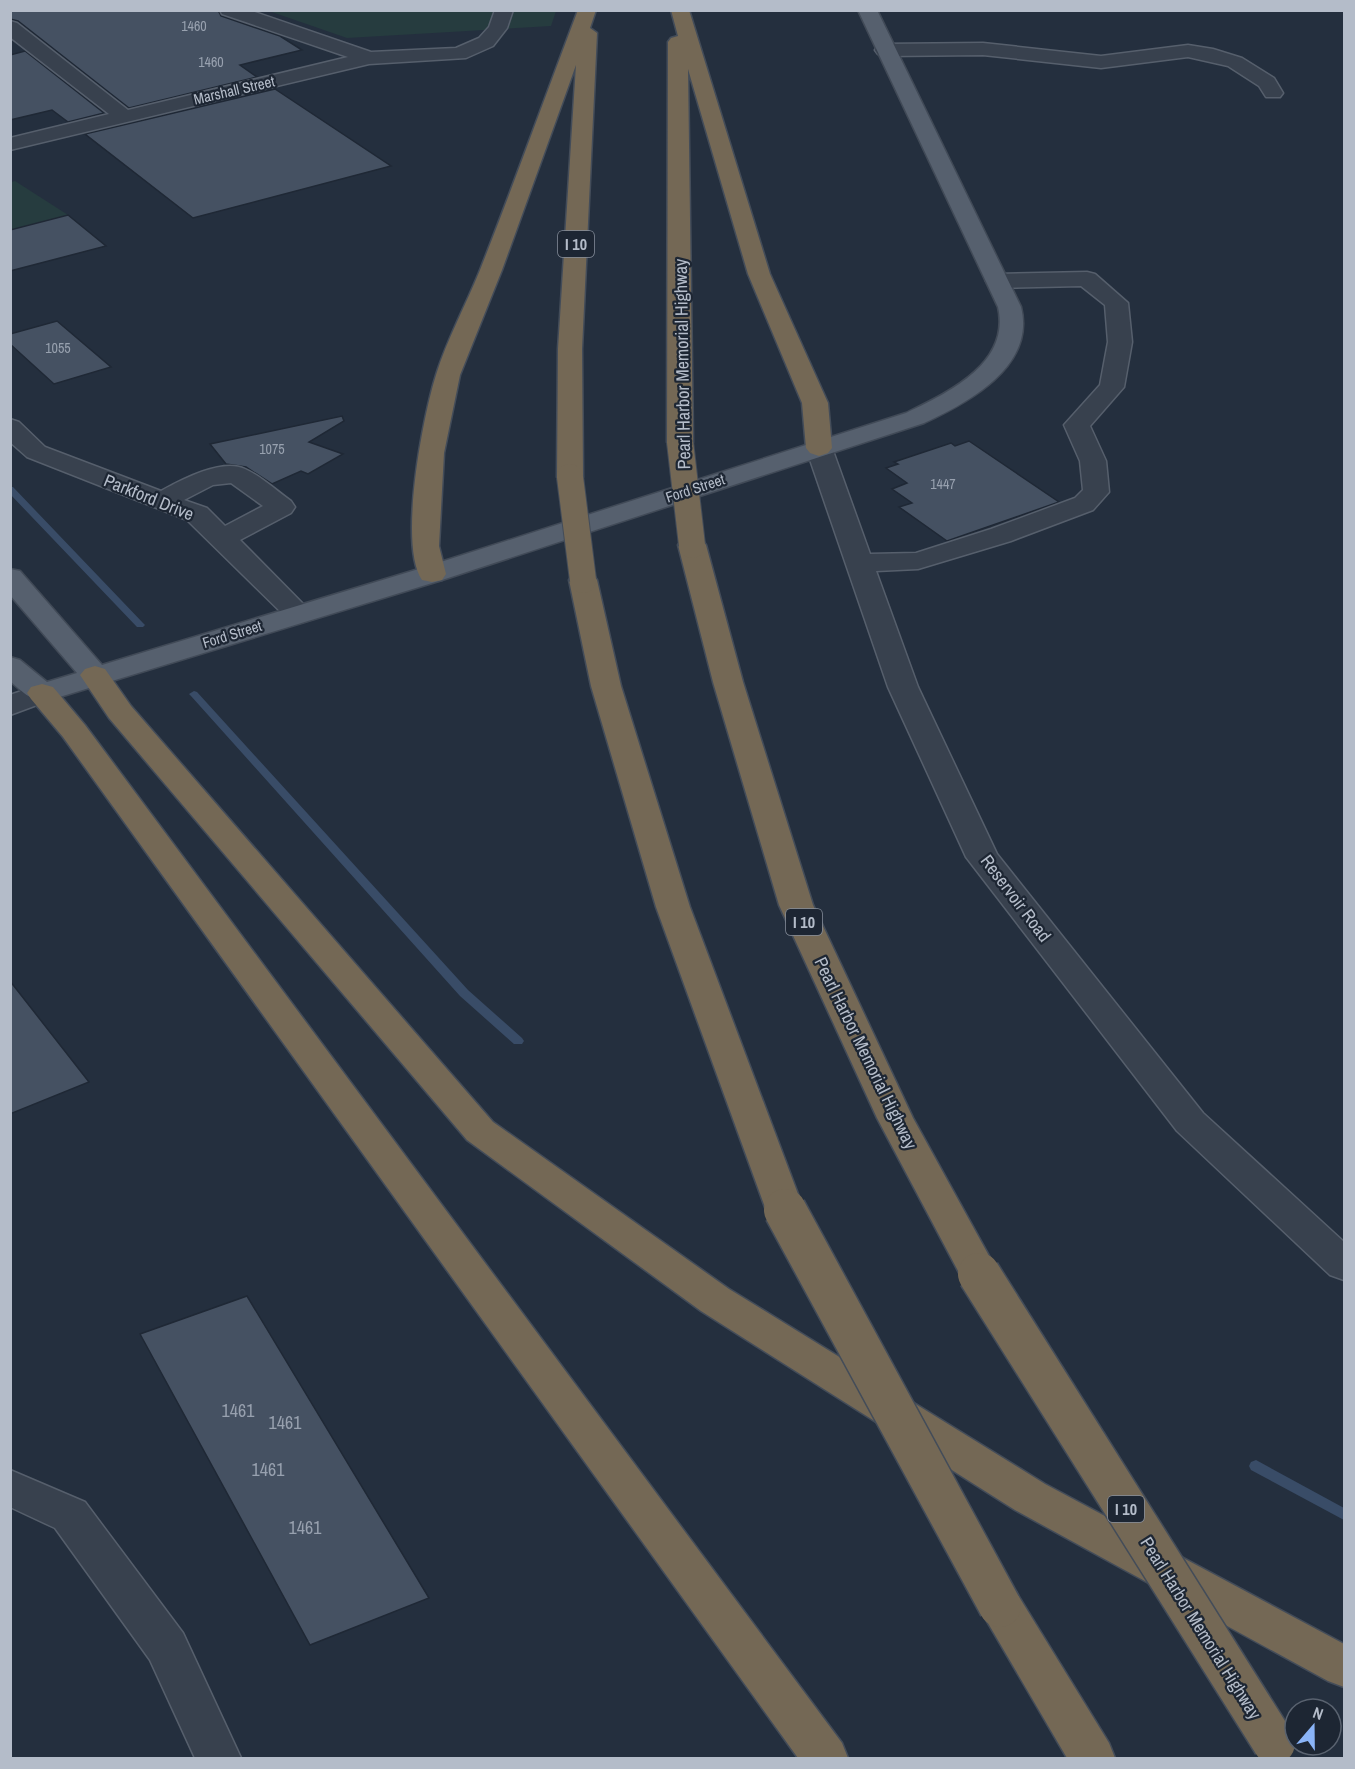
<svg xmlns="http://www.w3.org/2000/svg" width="1355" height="1769" viewBox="0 0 1355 1769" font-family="'Archivo Narrow',sans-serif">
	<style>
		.green { fill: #263c3f }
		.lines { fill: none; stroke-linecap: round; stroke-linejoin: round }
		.stream { fill: #394c67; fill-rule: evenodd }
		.building { fill: #455162; stroke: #1f2835; stroke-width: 1.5 }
		.minor-casing { stroke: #565f6c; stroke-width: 3 }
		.major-casing { stroke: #414a57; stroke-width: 3 }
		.highway-casing { stroke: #434c59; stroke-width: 3 }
		.minor { fill: #38414e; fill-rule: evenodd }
		.major { fill: #56606e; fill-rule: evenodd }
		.highway { fill: #746855; fill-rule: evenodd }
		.highway-bridge-far1-casing { stroke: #434c59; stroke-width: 28; stroke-linecap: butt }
		.highway-bridge-casing { stroke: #434c59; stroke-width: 45; stroke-linecap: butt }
		.highway-bridge-far1 { stroke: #746855; stroke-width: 26 }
		.highway-bridge { stroke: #746855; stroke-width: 42 }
		.labels { text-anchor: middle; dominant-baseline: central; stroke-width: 4.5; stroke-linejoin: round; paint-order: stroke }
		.far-number-label { font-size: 14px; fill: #98a1af }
		.far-street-label { font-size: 15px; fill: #b4bcc9; stroke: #1d2633 }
		.shield { fill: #1d2633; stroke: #878f9c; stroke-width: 1.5 }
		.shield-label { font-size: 16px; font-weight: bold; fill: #b4bcc9 }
		.street-label { font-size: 18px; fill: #b4bcc9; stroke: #1d2633 }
		.near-number-label { font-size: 18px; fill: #98a1af }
	</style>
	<rect width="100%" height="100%" fill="#242f3e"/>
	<g class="green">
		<path d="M 269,11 L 556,11 L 551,26 L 347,38 Z"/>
		<path d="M 15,181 L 68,215 L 11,230 L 11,182 Z"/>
	</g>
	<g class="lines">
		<g class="stream">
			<path d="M 10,487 L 13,487 L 143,623 L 145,625 L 143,627 L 137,627 L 10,494 Z"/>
			<path d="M 194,691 L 197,692 L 468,990 L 522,1038 L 524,1041 L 522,1044 L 514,1044 L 460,996 L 191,696 L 189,694 Z"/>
			<path d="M 1256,1460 L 1344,1508 L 1344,1520 L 1251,1470 L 1249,1466 L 1251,1462 Z"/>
		</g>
	</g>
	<g class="building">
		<path d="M 10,10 L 218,10 L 221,16 L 280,36 L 302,50 L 240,65 L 257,77 L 129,108 L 18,21 L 10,19 Z"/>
		<path d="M 25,51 L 104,113 L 68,122 L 52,110 L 10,120 L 10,55 Z"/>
		<path d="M 275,89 L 391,166 L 193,218 L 85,134 Z"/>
		<path d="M 68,215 L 106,246 L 10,271 L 10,230 Z"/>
		<path d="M 57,321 L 111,367 L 54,384 L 10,344 L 10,334 Z"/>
		<path d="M 342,416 L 344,421 L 309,442 L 343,454 L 308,474 L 301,471 L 272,484 L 246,467 L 226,464 L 210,444 Z"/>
		<path d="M 969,441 L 1059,502 L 947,541 L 899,507 L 912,503 L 892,489 L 907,483 L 886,468 L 898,464 L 894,462 L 951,443 L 955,446 Z"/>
		<path d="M 10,981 L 89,1082 L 10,1114 Z"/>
		<path d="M 247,1296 L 429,1598 L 310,1645 L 140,1334 Z"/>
	</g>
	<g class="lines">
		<defs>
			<g id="minor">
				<path d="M 220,10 L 249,10 L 371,52 L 456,48 L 479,38 L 489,27 L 495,10 L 513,10 L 507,28 L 493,46 L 466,58 L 369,64 L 10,150 L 10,138 L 109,114 L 10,37 L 10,21 L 17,23 L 128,110 L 348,57 L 222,14 Z"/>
				<path d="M 983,43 L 1101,56 L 1188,45 L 1213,49 L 1242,58 L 1274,78 L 1283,93 L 1280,97 L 1266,97 L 1259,86 L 1228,66 L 1188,57 L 1101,68 L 983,55 L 885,56 L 878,54 L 875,50 L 878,46 L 885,44 Z"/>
				<path d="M 1087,272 L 1095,274 L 1128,303 L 1132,342 L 1124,387 L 1090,426 L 1106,461 L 1109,492 L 1093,510 L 1011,541 L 918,569 L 876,571 L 918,687 L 997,854 L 1203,1113 L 1344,1242 L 1344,1280 L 1330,1275 L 1177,1131 L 966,857 L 888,687 L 806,448 L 810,443 L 819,440 L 828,443 L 832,448 L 870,554 L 916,553 L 991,529 L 1075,498 L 1083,490 L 1080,461 L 1064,425 L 1100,385 L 1108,342 L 1105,305 L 1081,286 L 998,288 L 990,286 L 986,281 L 990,276 L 998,274 Z"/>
				<path d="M 10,419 L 19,422 L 45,447 L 161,491 C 181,480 222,458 245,469 C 261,476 277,491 291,501 L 295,507 L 291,513 L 240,540 L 313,614 L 309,620 L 299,623 L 289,620 L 187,520 L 27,457 L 10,442 ZM 231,483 L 263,506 L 225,526 L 207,508 L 184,500 L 213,485 Z"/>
				<path d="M 42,684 L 53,687 L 57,693 L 53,699 L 10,715 L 10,695 Z"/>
				<path d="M 10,1470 L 85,1502 L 183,1633 L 241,1758 L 195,1758 L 150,1660 L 55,1528 L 10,1507 Z"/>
			</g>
			<path id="major" d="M 858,10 L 877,10 L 1021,307 C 1036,367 967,403 924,423 L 442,580 L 53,699 C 33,704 25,694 10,681 L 10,657 L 20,660 L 47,682 L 77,673 L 10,595 L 10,569 L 20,571 L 102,665 L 422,568 L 906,413 C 947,393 1011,364 998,307 Z"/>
			<g id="highway">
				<path d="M 578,10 L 596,10 L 590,28 L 597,33 L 582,349 L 583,477 L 579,483 L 570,485 L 561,483 L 557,477 L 558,349 L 576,65 L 502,270 L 460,375 L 444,453 L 439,546 L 446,574 L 442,580 L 432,582 L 422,580 C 398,545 423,416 436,375 C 447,339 466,305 480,270 C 514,184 545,97 578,10 Z"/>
				<path d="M 671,10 L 689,10 L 770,274 L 828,403 L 832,448 L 828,453 L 819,456 L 810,453 L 806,448 L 802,403 L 748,274 L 688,69 L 693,442 L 689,447 L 680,450 L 671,447 L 667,442 L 668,42 L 671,38 L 678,36 Z"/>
				<path d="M 692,537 L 702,539 L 706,545 L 743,682 L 813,905 L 913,1118 L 999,1274 L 993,1284 L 979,1289 L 965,1284 L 877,1118 L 779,905 L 713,682 L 678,545 L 682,539 Z"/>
				<path d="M 583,572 L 593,574 L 597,580 L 621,686 L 690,907 L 804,1210 L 799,1220 L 785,1224 L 771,1220 L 766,1210 L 656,907 L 591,686 L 569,580 L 573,574 Z"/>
				<path d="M 95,666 L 105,669 L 131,706 L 493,1122 L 729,1289 L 1045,1484 L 1344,1644 L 1344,1687 L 1328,1681 L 1015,1510 L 701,1311 L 467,1140 L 109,718 L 80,675 L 85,669 Z"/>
				<path d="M 42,684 L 53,687 L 85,725 L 842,1743 L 848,1758 L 798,1758 L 63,737 L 31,699 L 27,693 L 31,687 Z"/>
				<path d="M 1000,1587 L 1016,1592 L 1109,1743 L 1115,1758 L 1067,1758 L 978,1606 L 984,1592 Z"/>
			</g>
		</defs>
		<use href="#minor" class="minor-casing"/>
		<use href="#major" class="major-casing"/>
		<use href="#highway" class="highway-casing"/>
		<use href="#minor" class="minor"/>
		<use href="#major" class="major"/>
		<use href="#highway" class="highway"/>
		<defs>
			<g id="highway-bridge-far1">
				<path d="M 680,442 L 692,545"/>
				<path d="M 570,477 L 583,580"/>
			</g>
			<g id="highway-bridge">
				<path d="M 785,1210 L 1000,1606"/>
				<path d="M 979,1274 L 1274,1743"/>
			</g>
		</defs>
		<use href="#highway-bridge-far1" class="highway-bridge-far1-casing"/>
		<use href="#highway-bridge" class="highway-bridge-casing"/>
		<use href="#highway-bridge-far1" class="highway-bridge-far1"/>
		<use href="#highway-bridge" class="highway-bridge"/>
	</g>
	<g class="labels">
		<g class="far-number-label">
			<text x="194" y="26">1460</text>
			<text x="211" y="62">1460</text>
			<text x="58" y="348">1055</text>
			<text x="272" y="449">1075</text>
			<text x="943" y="484">1447</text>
		</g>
		<g class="far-street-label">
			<text transform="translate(234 90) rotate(-13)">Marshall Street</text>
			<text transform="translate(695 488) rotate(-18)">Ford Street</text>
			<text transform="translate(232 634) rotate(-17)">Ford Street</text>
		</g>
		<g class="shield">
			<rect x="558" y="231" width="36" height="26" rx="4.5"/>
			<rect x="786" y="909" width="36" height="26" rx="4.5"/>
			<rect x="1108" y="1496" width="36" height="26" rx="4.5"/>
		</g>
		<g class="shield-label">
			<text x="576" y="244">I 10</text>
			<text x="804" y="922">I 10</text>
			<text x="1126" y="1509">I 10</text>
		</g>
		<g class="street-label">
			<text transform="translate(682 364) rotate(-91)">Pearl Harbor Memorial Highway</text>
			<text transform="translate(149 497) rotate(22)">Parkford Drive</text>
			<text transform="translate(1016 898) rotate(53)">Reservoir Road</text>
			<text transform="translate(866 1053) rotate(64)">Pearl Harbor Memorial Highway</text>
			<text transform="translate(1201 1628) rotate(58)">Pearl Harbor Memorial Highway</text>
		</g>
		<g class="near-number-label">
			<text x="238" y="1410">1461</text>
			<text x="285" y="1422">1461</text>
			<text x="268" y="1469">1461</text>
			<text x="305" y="1527">1461</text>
		</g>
	</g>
	<rect width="1355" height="1769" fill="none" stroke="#b4bcc9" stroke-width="24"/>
	<g transform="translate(1313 1727) rotate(20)"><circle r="28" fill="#1d2633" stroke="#59626f" stroke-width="1.5"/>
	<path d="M0-4.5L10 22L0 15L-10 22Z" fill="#8ab4f8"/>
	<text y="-9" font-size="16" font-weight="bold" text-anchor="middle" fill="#b4bcc9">N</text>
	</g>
</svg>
